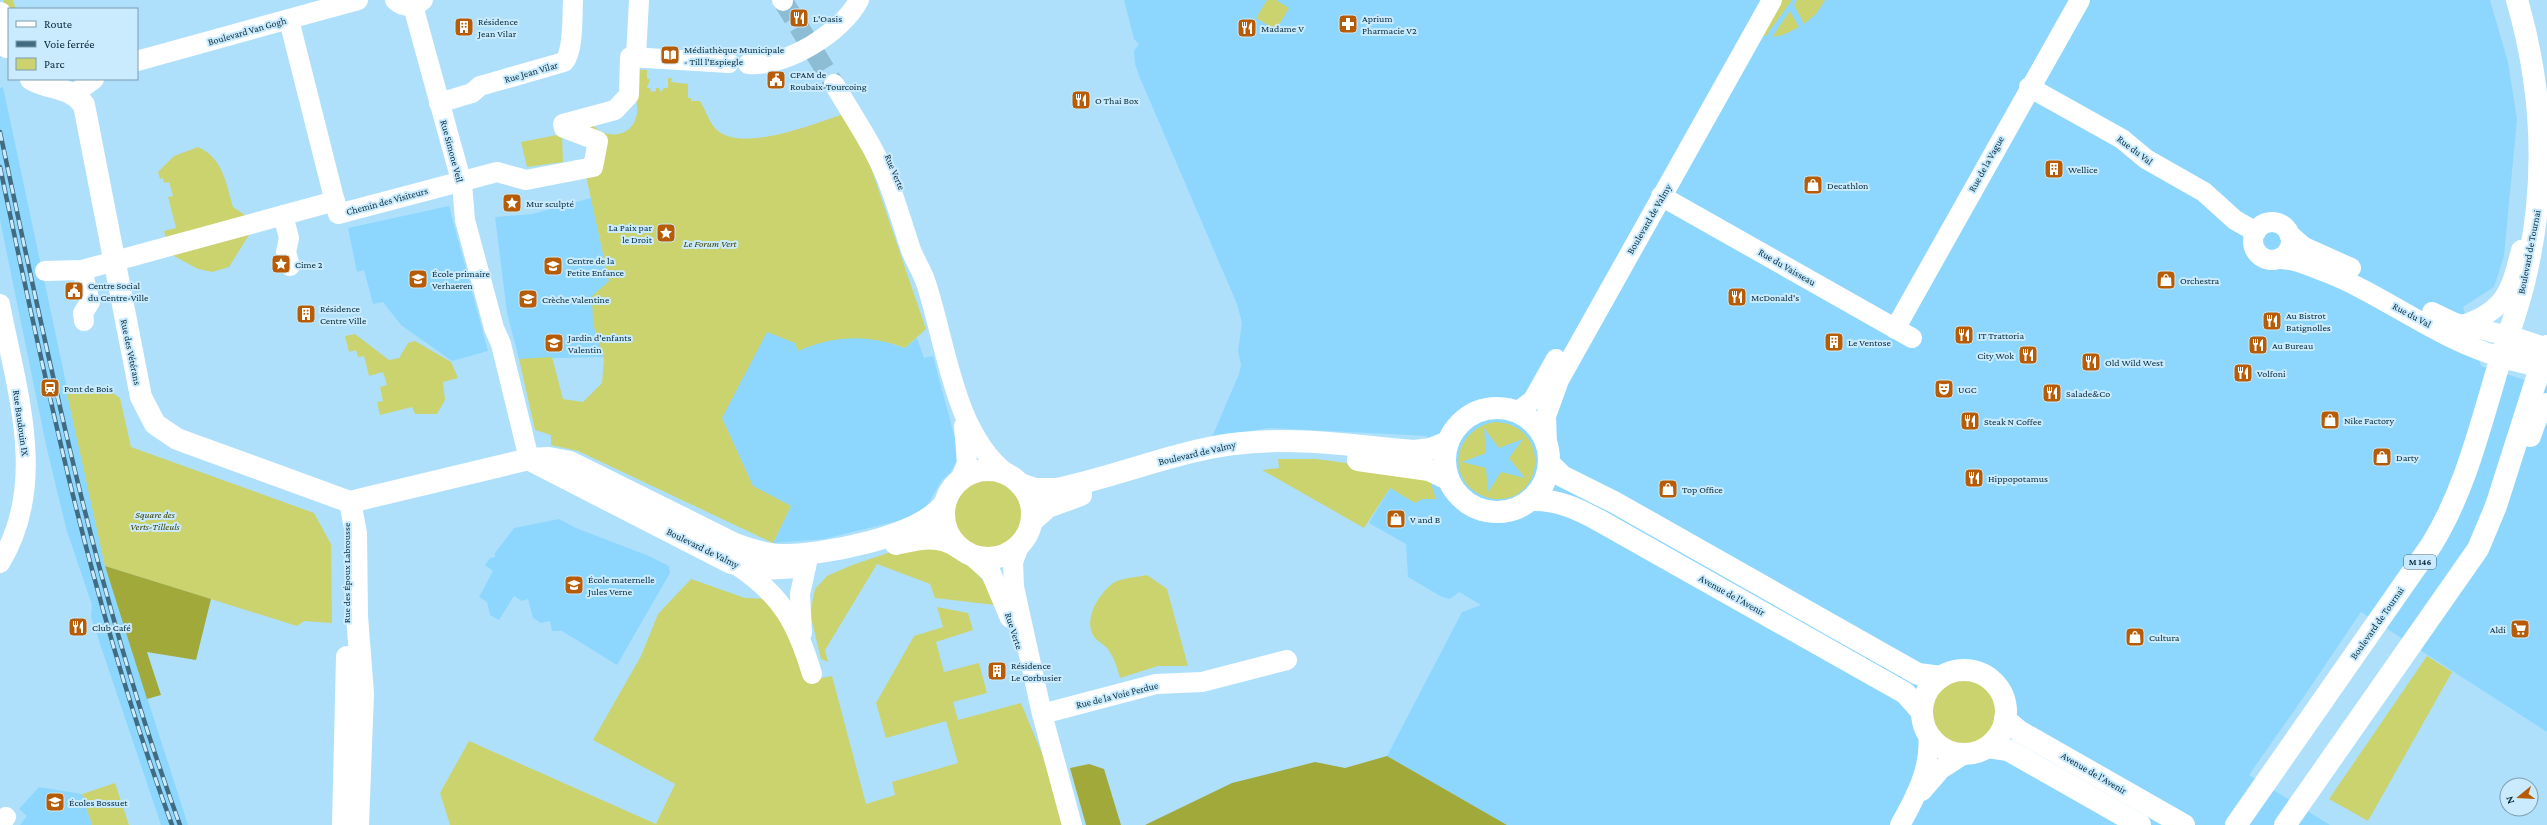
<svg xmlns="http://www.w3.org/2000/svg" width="2547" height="825" viewBox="0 0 2547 825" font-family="'Crimson Pro',serif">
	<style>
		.built { fill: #8dd7ff }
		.green { fill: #cbd36f; fill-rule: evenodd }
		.forest { fill: #a2a93b }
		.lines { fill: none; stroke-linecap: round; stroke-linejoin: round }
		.minor-tunnel { stroke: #8dbcd5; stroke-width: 20; stroke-dasharray: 20 10; stroke-linecap: butt }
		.minor { stroke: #fff; stroke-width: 20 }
		.major { stroke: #fff; stroke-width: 22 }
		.rail-casing { stroke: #416b80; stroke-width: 4.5 }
		.rail { stroke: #caeafd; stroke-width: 3; stroke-dasharray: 9; stroke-linecap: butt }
		.labels { text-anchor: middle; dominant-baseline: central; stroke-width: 4; stroke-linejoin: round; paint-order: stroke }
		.shield { fill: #caeafd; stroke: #416678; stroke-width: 1 }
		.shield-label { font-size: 9px; font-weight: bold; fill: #062d3f }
		.poi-label { font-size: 10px; fill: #062d3f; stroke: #caeafd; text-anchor: start }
		.street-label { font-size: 10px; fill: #062d3f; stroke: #caeafd }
		.park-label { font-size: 10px; font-style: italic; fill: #3d4002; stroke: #caeafd }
	</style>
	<rect width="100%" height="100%" fill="#afe0fb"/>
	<g class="built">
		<path d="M 1124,0 L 2490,0 L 2508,62 L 2517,119 L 2504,256 L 2494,287 L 2463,307 L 2481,366 L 2547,387 L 2547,732 L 2361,612 L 2305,695 L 2249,775 L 2330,825 L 1507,825 L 1387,756 L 1462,612 L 1481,605 L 1459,592 L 1450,599 L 1442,597 L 1408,577 L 1406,544 L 1369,523 L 1390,488 L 1428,436 L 1269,428 L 1212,437 L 1239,374 L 1241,365 L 1238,351 L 1242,323 L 1237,304 L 1140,78 L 1135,64 L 1134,51 L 1139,44 L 1134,39 Z"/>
		<path d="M 3,87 L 105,566 L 188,825 L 161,825 L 91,617 L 92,605 L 66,528 L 46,445 L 0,220 L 0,88 Z"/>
		<path d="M 591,198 L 609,281 L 593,324 L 604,357 L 519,359 L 507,313 L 495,217 L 532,214 Z"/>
		<path d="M 449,206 L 488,351 L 452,361 L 401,325 L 383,302 L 373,304 L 364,270 L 357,272 L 348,228 Z"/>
		<path d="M 767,331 L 795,343 L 798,350 L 829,340 L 852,337 L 876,339 L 905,348 L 917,338 L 924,358 L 933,356 L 957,446 L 956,463 L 950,473 L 942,480 L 928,504 L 914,517 L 824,539 L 773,543 L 791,506 L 753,486 L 722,418 Z"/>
		<path d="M 559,519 L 576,528 L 649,556 L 669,566 L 670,573 L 617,665 L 562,631 L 552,631 L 550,621 L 541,623 L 533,618 L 528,599 L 522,601 L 514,596 L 499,620 L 490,615 L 487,602 L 479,597 L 493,571 L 485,565 L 490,558 L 495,557 L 495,553 L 514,528 Z"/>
		<path d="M 39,787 L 82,794 L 92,825 L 20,825 L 27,816 L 19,809 Z"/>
	</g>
	<g class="green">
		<path d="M 3,0 L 13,0 L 16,9 L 9,9 L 9,23 Z"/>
		<path d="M 1267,0 L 1276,0 L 1289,8 L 1276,30 L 1256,18 Z"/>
		<path d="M 1775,0 L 1792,0 L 1766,36 L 1760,35 Z"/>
		<path d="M 1797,0 L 1825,0 L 1816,14 L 1804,24 L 1794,5 Z"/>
		<path d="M 1790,11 L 1799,27 L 1783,35 L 1772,37 Z"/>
		<path d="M 625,69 L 647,70 L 647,79 L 650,79 L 647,88 L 650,88 L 651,92 L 656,91 L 656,88 L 659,88 L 661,92 L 664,88 L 668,88 L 668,78 L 672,78 L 671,82 L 688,84 L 688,98 L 691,98 L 691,101 L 700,101 C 705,109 709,121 715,128 C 739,155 815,123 844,114 L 867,156 L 926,329 L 905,348 C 868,334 834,335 798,351 L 795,343 L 767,332 L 722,418 L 753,486 L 791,506 L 773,543 L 578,451 L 551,445 L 551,435 L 535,430 L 519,359 L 552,357 L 563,399 L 583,402 L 602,383 L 604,359 L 593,324 L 592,296 L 609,281 L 584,167 L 606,144 L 576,127 L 591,123 C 604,141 634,138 637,113 C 639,99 629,82 625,69 Z"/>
		<path d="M 562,134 L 563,162 L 527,167 L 521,142 Z"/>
		<path d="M 198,147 C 223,158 226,183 233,207 L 248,217 L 252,230 L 229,267 L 212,272 L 198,269 L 174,256 L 170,252 L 164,231 L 176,228 L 168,197 L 173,196 L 169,182 L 164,183 L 163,178 L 160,179 L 158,172 L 174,156 Z"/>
		<path d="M 355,334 L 389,360 L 399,358 L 408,343 L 415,341 L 451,362 L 458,378 L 443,382 L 445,400 L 437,414 L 415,414 L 412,407 L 380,415 L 377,402 L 383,401 L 380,387 L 387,385 L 383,372 L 369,376 L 364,356 L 358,357 L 356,350 L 349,352 L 345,336 Z"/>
		<path d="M 103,386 L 120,398 L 131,447 L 314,513 L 331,544 L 332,623 L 304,621 L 297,626 L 105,566 L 67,394 Z"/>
		<path d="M 1495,422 C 1551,424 1546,502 1495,499 C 1485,498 1475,493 1468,486 C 1446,460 1465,426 1495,422 ZM 1484,428 L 1499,448 L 1523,439 L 1509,458 L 1525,478 L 1501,472 L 1488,492 L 1486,468 L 1462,462 L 1486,453 Z"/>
		<path d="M 1278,459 L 1316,459 L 1428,474 L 1436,499 L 1422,499 L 1415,503 L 1390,488 L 1364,528 L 1262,470 L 1279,468 Z"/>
		<circle cx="988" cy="515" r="37"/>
		<path d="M 941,547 L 958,560 L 973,568 L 987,586 L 995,605 L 935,598 L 930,584 L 877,564 L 825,650 L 828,662 L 821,659 L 810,613 L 815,589 L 827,576 L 852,565 L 903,548 Z"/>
		<path d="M 1147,575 L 1167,589 L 1188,666 L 1158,666 L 1120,678 C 1117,667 1114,657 1107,648 C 1103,644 1098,641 1095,638 C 1082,621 1098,595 1112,584 C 1119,578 1138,577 1147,575 Z"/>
		<path d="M 691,579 L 745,598 L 771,599 L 795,642 L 805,681 L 832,676 L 866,804 L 895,795 L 892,782 L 958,763 L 946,721 L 886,738 L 876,703 L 914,636 L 943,627 L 937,607 L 968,613 L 973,630 L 936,642 L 944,672 L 979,663 L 987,693 L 953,702 L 958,720 L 1021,703 L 1043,756 L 1063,825 L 450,825 L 440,793 L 469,741 L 656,824 L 675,784 L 593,740 L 641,656 L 658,614 Z"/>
		<path d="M 2427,656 L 2452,672 L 2368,821 L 2329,799 Z"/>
		<circle cx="1963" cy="712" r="34"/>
		<path d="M 115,783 L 129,825 L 92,825 L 82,794 Z"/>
	</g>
	<g class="forest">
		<path d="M 105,566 L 211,599 L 196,660 L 147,652 L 161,695 L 147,699 Z"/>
		<path d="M 1387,756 L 1507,825 L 1145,825 L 1232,783 L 1315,762 L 1345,768 Z"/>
		<path d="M 1089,764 L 1104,769 L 1121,825 L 1086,825 L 1070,768 Z"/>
	</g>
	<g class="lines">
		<path class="minor-tunnel" d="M 783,1 L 834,84"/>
		<g class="minor">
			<path d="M 395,0 C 403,8 414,8 423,0"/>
			<path d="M 782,0 L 783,1"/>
			<path d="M 413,6 L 462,184 L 465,220 L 494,328 L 501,344 L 529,459"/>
			<path d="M 289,20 L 338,214 L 497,172 L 526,180 L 593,167 L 598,141 L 564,128 L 563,124 L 615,110 L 629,95 L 630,57 L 729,63"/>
			<path d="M 636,57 L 639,0"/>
			<path d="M 137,61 L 358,0"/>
			<path d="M 748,64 C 786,67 842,33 859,0"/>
			<path d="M 834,84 C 854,118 876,149 890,187 C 898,208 904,229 911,250 C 915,260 921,270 925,280 C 946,341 953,433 1007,474"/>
			<path d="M 2029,87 L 2122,139 L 2146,159 L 2204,192 L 2235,220 L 2256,232"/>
			<path d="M 74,94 L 94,79"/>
			<path d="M 439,103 L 472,93 L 480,86 L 564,62 C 574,51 572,15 573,0"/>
			<path d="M 1661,196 L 1912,338"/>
			<path d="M 283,215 L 289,238 L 286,252 L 290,266"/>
			<circle cx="2272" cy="241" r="19"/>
			<path d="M 2289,234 L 2304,247 L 2351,268"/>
			<path d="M 2278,259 C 2295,259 2309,266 2325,272 C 2385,295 2440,341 2501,357"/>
			<path d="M 82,270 L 90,302 L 83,313 L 84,321"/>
			<path d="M 45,271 L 82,270 L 335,201"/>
			<path d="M 0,304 C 16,389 49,483 0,563"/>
			<path d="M 2432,312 L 2455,323 L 2508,336"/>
			<path d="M 2463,325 C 2505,311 2511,291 2521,250"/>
			<path d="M 1895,329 L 2080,0"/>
			<path d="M 1517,412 L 1533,400 L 1556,359"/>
			<path d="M 1547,444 L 1546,416 L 1559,380 L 1772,0"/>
			<path d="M 960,480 L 967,463 L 964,426"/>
			<path d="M 1019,546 L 1013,562 L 1014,587 L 1042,714 L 1072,825"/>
			<path d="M 972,556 L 991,573 L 1010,618"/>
			<path d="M 738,566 C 782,596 797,623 812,674"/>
			<path d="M 802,633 L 800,594 L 809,553"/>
			<path d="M 1042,714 L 1156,684 L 1202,682 L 1287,660"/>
			<path d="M 1922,791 L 1941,769 L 1964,754"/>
			<path d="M 0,824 L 6,817"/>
			<path d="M 1900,825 C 1916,797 1932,766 1928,733"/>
		</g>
		<g class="major">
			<path d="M 0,13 L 7,47"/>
			<path d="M 31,79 C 49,90 71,86 84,105 L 141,397 L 155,424 L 177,439 L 350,502 L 529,459 L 549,458 L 570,462 L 735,544 C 749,549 763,554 779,555 C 820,556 922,537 945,503"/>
			<path d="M 2508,336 L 2547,349"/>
			<path d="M 2501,357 L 2547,368"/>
			<circle cx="1497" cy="460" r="52"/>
			<path d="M 2530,436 L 2536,419 L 2547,404"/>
			<path d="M 1358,460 L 1429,470 L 1448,479"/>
			<path d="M 532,461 L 731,563 L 762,569 L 800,567"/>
			<path d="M 1549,463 L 1562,476 L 1614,502 L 1918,674 L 1941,677"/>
			<circle cx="988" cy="514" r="44"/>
			<path d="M 1020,484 L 1035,489 L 1056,489 C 1115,477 1173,452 1233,444 C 1293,436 1355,446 1415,451 L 1430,449 L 1448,442"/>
			<path d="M 1531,500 C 1557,499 1578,509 1600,521 L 1905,693 L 1922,712"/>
			<path d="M 350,502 L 356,533 L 357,616 L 363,693 L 358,825"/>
			<path d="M 1032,521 L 1048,507 L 1081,495"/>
			<path d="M 896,544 C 918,539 939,533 959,548"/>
			<circle cx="1964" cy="712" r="42"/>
			<path d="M 2005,719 L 2019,731 L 2184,825"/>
			<path d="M 1988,747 L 2008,750 L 2140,825"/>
			<path d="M 343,825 L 347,657"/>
			<path d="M 2236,825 L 2432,544 C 2463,493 2477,438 2494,381 C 2503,348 2516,316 2524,283 C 2547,189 2544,93 2517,0"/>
			<path d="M 2285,825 L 2478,549 L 2496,506 L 2547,346"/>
		</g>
		<defs>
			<g id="rail">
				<path d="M 0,132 C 50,366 97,600 180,825"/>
				<path d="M 0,167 C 47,390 93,611 172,825"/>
			</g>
		</defs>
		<use href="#rail" class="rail-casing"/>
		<use href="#rail" class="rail"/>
	</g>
	<defs>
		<symbol id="restaurant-square" viewBox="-11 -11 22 22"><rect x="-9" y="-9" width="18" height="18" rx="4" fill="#b85b05" stroke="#caeafd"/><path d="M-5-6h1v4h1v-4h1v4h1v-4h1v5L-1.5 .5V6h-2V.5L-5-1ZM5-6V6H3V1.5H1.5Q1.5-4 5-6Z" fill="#fff"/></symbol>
		<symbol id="pharmacy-square" viewBox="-11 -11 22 22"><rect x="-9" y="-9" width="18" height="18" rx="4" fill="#b85b05" stroke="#caeafd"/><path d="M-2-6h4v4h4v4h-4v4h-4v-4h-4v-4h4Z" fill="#fff"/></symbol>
		<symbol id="building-square" viewBox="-11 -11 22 22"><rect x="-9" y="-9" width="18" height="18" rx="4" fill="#b85b05" stroke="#caeafd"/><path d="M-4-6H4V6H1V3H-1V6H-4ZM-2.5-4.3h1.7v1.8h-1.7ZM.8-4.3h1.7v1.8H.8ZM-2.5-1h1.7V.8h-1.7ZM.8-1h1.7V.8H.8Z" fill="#fff"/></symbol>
		<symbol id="library-square" viewBox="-11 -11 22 22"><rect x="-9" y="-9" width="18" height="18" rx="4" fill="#b85b05" stroke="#caeafd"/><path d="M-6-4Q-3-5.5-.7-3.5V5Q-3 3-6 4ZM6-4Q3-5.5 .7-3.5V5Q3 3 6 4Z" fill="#fff"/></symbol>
		<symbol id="civic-square" viewBox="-11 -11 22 22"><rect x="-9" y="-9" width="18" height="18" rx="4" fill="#b85b05" stroke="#caeafd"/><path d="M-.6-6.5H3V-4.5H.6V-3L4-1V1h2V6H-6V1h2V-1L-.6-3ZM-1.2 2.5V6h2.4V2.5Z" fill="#fff"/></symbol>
		<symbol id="shop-square" viewBox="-11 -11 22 22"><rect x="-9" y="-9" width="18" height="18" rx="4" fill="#b85b05" stroke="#caeafd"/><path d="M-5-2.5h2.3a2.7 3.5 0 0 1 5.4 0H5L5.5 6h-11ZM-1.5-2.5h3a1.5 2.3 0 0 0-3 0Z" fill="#fff"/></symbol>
		<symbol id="sight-square" viewBox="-11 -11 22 22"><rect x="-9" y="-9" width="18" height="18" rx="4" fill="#b85b05" stroke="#caeafd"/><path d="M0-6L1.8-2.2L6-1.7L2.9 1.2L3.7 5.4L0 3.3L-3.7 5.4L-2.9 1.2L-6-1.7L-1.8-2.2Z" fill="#fff"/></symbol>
		<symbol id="school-square" viewBox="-11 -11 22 22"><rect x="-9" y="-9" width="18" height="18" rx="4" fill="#b85b05" stroke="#caeafd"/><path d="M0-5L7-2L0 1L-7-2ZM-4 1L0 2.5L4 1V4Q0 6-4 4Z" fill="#fff"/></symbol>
		<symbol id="station-square" viewBox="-11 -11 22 22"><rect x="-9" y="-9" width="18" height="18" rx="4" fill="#b85b05" stroke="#caeafd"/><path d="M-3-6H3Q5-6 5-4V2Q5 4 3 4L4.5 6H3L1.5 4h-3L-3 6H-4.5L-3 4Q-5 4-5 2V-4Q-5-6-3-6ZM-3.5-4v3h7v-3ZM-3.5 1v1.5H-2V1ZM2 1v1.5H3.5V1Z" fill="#fff"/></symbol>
		<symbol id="theatre-square" viewBox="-11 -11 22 22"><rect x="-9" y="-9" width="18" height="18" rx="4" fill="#b85b05" stroke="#caeafd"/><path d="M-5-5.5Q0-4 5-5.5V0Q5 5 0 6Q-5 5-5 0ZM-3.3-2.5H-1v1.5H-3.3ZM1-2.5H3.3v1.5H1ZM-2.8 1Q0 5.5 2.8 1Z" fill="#fff"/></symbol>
		<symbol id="supermarket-square" viewBox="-11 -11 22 22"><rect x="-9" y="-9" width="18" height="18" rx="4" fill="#b85b05" stroke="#caeafd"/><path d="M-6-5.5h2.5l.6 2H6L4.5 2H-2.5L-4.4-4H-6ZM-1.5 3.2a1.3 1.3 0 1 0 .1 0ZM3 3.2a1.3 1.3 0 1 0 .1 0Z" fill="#fff"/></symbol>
	</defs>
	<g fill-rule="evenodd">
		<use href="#restaurant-square" x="788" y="7" width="22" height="22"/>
		<use href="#pharmacy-square" x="1337" y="13" width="22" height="22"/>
		<use href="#building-square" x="453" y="16" width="22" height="22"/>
		<use href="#restaurant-square" x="1236" y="17" width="22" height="22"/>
		<use href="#library-square" x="659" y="44" width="22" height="22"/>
		<use href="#civic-square" x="765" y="69" width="22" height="22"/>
		<use href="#restaurant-square" x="1070" y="89" width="22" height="22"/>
		<use href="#building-square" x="2043" y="158" width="22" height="22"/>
		<use href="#shop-square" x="1802" y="174" width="22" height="22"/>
		<use href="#sight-square" x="501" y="192" width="22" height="22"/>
		<use href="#sight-square" x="655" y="222" width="22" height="22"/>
		<use href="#sight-square" x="270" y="253" width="22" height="22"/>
		<use href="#school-square" x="542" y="255" width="22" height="22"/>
		<use href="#school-square" x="407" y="268" width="22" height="22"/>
		<use href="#shop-square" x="2155" y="269" width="22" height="22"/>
		<use href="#civic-square" x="63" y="280" width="22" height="22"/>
		<use href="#restaurant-square" x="1726" y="286" width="22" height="22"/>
		<use href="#school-square" x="517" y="288" width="22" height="22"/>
		<use href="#building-square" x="295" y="303" width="22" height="22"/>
		<use href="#restaurant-square" x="2261" y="310" width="22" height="22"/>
		<use href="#restaurant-square" x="1953" y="324" width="22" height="22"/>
		<use href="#building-square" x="1823" y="331" width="22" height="22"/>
		<use href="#school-square" x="543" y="332" width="22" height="22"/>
		<use href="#restaurant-square" x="2247" y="334" width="22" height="22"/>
		<use href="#restaurant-square" x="2017" y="344" width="22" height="22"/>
		<use href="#restaurant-square" x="2080" y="351" width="22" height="22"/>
		<use href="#restaurant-square" x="2232" y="362" width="22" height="22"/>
		<use href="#station-square" x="39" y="377" width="22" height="22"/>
		<use href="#theatre-square" x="1933" y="378" width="22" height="22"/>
		<use href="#restaurant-square" x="2041" y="382" width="22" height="22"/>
		<use href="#shop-square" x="2319" y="409" width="22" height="22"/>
		<use href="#restaurant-square" x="1959" y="410" width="22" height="22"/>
		<use href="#shop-square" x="2371" y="446" width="22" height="22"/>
		<use href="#restaurant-square" x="1963" y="467" width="22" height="22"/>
		<use href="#shop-square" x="1657" y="478" width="22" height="22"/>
		<use href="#shop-square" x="1385" y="508" width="22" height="22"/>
		<use href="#school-square" x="563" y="574" width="22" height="22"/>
		<use href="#restaurant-square" x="67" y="616" width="22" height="22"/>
		<use href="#supermarket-square" x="2509" y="618" width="22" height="22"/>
		<use href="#shop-square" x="2124" y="626" width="22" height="22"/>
		<use href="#building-square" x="986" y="660" width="22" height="22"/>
		<use href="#school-square" x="44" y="791" width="22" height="22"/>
	</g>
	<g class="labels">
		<rect class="shield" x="2404" y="555" width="32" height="14" rx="3"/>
		<g class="shield-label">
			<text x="2420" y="562">M 146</text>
		</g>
		<g class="poi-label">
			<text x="813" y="18">L'Oasis</text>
			<text x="1362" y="18">Aprium<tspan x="1362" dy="12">Pharmacie V2</tspan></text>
			<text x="478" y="21">Résidence<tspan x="478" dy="12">Jean Vilar</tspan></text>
			<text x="1261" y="28">Madame V</text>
			<text x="684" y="49">Médiathèque Municipale<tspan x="684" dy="12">- Till l'Espiegle</tspan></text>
			<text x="790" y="74">CPAM de<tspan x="790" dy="12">Roubaix-Tourcoing</tspan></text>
			<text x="1095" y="100">O Thai Box</text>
			<text x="2068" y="169">Wellice</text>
			<text x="1827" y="185">Decathlon</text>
			<text x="526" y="203">Mur sculpté</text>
			<text x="652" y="227" text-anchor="end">La Paix par<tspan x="652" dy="12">le Droit</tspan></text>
			<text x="567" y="260">Centre de la<tspan x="567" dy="12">Petite Enfance</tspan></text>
			<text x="295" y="264">Cime 2</text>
			<text x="432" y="273">École primaire<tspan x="432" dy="12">Verhaeren</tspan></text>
			<text x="2180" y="280">Orchestra</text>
			<text x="88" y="285">Centre Social<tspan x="88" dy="12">du Centre-Ville</tspan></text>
			<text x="1751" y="297">McDonald's</text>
			<text x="542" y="299">Crèche Valentine</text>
			<text x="320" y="308">Résidence<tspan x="320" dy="12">Centre Ville</tspan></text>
			<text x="2286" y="315">Au Bistrot<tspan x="2286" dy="12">Batignolles</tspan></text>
			<text x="1978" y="335">IT Trattoria</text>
			<text x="568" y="337">Jardin d'enfants<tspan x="568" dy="12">Valentin</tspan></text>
			<text x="1848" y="342">Le Ventose</text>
			<text x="2272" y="345">Au Bureau</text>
			<text x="2014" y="355" text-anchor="end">City Wok</text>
			<text x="2105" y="362">Old Wild West</text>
			<text x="2257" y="373">Volfoni</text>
			<text x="64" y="388">Pont de Bois</text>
			<text x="1958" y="389">UGC</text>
			<text x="2066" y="393">Salade&amp;Co</text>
			<text x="2344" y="420">Nike Factory</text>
			<text x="1984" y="421">Steak N Coffee</text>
			<text x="2396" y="457">Darty</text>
			<text x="1988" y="478">Hippopotamus</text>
			<text x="1682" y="489">Top Office</text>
			<text x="1410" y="519">V and B</text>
			<text x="588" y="579">École maternelle<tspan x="588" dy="12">Jules Verne</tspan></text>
			<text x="92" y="627">Club Café</text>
			<text x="2506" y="629" text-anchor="end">Aldi</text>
			<text x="2149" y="637">Cultura</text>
			<text x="1011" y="665">Résidence<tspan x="1011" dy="12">Le Corbusier</tspan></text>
			<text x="69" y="802">Écoles Bossuet</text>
		</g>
		<g class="street-label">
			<text transform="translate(247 31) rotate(-16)">Boulevard Van Gogh</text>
			<text transform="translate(531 72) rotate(-16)">Rue Jean Vilar</text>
			<text transform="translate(2135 150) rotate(37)">Rue du Val</text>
			<text transform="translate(452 151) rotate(75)">Rue Simone Veil</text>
			<text transform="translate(1986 164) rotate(-61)">Rue de la Vague</text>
			<text transform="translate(895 172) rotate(67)">Rue Verte</text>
			<text transform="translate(387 201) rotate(-15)">Chemin des Visiteurs</text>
			<text transform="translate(1649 219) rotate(-60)">Boulevard de Valmy</text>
			<text transform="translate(2529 252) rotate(-79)">Boulevard de Tournai</text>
			<text transform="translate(1787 267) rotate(30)">Rue du Vaisseau</text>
			<text transform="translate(2412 315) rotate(28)">Rue du Val</text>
			<text transform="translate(131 352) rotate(78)">Rue des Vétérans</text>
			<text transform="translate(21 423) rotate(82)">Rue Baudouin IX</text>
			<text transform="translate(1197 453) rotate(-13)">Boulevard de Valmy</text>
			<text transform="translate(703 548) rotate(26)">Boulevard de Valmy</text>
			<text transform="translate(346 573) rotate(-90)">Rue des Époux Labrousse</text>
			<text transform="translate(1732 595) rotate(29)">Avenue de l'Avenir</text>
			<text transform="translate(2377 623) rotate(-55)">Boulevard de Tournai</text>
			<text transform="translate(1014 631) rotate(72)">Rue Verte</text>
			<text transform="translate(1117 695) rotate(-14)">Rue de la Voie Perdue</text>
			<text transform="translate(2094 773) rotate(30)">Avenue de l'Avenir</text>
		</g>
		<g class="park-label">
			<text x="710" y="243">Le Forum Vert</text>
			<text x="155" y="514">Square des<tspan x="155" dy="12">Verts-Tilleuls</tspan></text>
		</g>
	</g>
	<rect x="8" y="8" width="130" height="72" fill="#caeafd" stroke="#7c9eb1"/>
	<rect x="16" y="21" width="20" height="6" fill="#ffffff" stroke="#7c9eb1"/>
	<text x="44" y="28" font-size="12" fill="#062d3f">Route</text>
	<rect x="16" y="41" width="20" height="6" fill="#416b80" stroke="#7c9eb1"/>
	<text x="44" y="48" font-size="12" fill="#062d3f">Voie ferrée</text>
	<rect x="16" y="58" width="20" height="12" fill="#cbd36f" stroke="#7c9eb1"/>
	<text x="44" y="68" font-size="12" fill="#062d3f">Parc</text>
	<g transform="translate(2519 797) rotate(252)"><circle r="19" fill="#caeafd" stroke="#7c9eb1"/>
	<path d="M0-3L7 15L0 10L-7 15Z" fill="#b85b05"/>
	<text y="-6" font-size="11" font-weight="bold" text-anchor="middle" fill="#062d3f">N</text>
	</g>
</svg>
